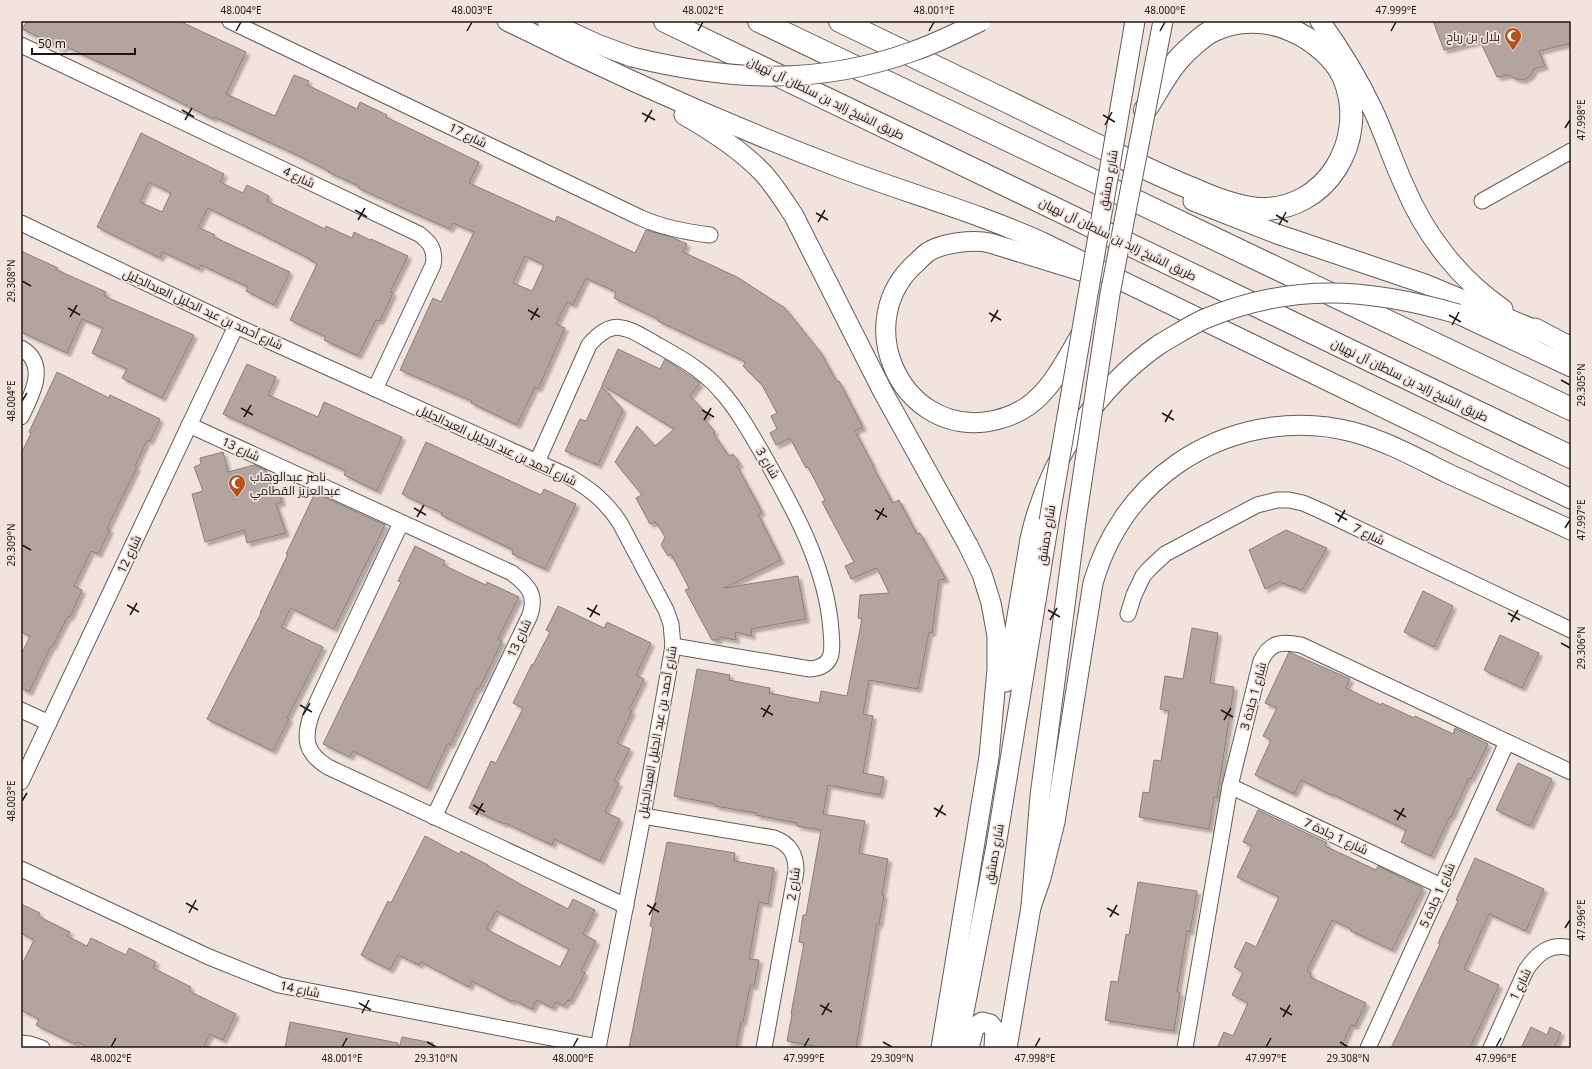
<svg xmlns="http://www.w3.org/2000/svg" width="1592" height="1069" viewBox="0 0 1592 1069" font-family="'Noto Sans',Cairo,sans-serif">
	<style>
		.building { fill: #b2a49f; stroke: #8c7f7a; fill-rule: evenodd; filter: url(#shadow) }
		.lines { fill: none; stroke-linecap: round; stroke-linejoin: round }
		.minor-casing { stroke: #675b56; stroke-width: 17 }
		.major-casing { stroke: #675b56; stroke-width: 21 }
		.highway-casing { stroke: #675b56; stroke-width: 24 }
		.minor { stroke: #fff; stroke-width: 15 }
		.major { stroke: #fff; stroke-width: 19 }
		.highway { stroke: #fff; stroke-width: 22 }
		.major-bridge-casing { stroke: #675b56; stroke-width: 21; stroke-linecap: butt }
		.major-bridge { stroke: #fff; stroke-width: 19 }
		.ticks { fill: none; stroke: #1c1715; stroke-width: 1.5 }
		.labels { text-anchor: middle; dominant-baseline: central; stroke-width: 3.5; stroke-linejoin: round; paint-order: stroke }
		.poi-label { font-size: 12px; fill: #1c1715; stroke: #f1e3dd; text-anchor: end }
		.street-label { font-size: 12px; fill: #1c1715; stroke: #f1e3dd }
		.neatline { fill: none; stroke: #1c1715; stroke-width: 1.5 }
		.ticks-label { font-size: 10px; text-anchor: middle; fill: #1c1715 }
	</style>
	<defs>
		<filter id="shadow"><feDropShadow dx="3.5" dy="3.5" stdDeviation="1" flood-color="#0004"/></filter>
	</defs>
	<rect width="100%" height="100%" fill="#f1e3dd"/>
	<g class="building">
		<path d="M 27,21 L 179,21 L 246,52 L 226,94 L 275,116 L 294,75 L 309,81 L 307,85 L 357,109 L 360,102 L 387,115 L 386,117 L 479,162 L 469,183 L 555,222 L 557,216 L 635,253 L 646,230 L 674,238 L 687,244 L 683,252 L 737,277 L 785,308 L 821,353 L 837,382 L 839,381 L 863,427 L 855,431 L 874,467 L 873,467 L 893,503 L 899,500 L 917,534 L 920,533 L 946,579 L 939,580 L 932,633 L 929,632 L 918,689 L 869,680 L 863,714 L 873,716 L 863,773 L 884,777 L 880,795 L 828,785 L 823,814 L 865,821 L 859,853 L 888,859 L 882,895 L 884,895 L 879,924 L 877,924 L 856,1048 L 825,1048 L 787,1041 L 792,1014 L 791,1014 L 804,943 L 799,942 L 803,915 L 806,915 L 821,830 L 797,826 L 797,823 L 756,815 L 756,813 L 715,806 L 715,804 L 674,796 L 697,669 L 730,675 L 729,680 L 770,688 L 769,693 L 819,703 L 821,691 L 847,696 L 862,619 L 858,618 L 860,595 L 889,593 L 877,568 L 851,579 L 845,566 L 854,562 L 822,502 L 825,500 L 808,467 L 806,468 L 790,438 L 776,445 L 770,433 L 777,429 L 771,416 L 777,413 L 762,385 L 743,366 L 746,362 L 658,321 L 658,319 L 614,298 L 616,292 L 586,278 L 573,305 L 567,302 L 556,324 L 565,328 L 538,389 L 535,387 L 517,425 L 471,403 L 472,401 L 400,370 L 433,298 L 441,302 L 474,232 L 453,223 L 450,229 L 400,207 L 358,188 L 359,186 L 328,172 L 329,171 L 295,154 L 214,117 L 213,119 L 126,75 L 65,46 L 63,49 L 22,29 ZM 525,256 L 544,265 L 532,291 L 513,283 Z"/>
		<path d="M 1433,21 L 1571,21 L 1571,43 L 1539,51 L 1545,66 L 1534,69 L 1531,75 L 1524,80 L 1516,79 L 1509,75 L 1497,77 L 1480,41 L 1444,50 Z"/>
		<path d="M 141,133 L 224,174 L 220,182 L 243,193 L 247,185 L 269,196 L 267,201 L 325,229 L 326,226 L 352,238 L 354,232 L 370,240 L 371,239 L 408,256 L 390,292 L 393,293 L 380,321 L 376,320 L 358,356 L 324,340 L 326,337 L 290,320 L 317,264 L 310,260 L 310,259 L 261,234 L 208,208 L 198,227 L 215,235 L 214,237 L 290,272 L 274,305 L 246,291 L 248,287 L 201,265 L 199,269 L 163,252 L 160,258 L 97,227 ZM 149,182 L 171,193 L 162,212 L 140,202 Z"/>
		<path d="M 21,251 L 58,268 L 57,270 L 106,292 L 104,296 L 194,335 L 162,398 L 122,378 L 127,369 L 92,353 L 103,328 L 82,319 L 67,353 L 21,332 Z"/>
		<path d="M 618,349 L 660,369 L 665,359 L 700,383 L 690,396 L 708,415 L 704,419 L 715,432 L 713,433 L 729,456 L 733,454 L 740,464 L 737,466 L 762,512 L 758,514 L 781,560 L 724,588 L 798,576 L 802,599 L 801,600 L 802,599 L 806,619 L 751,629 L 752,636 L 735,632 L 736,640 L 720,637 L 718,640 L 712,640 L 685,590 L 689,588 L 671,554 L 668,556 L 661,545 L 665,537 L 656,522 L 650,524 L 636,498 L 642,495 L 615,462 L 637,426 L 655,446 L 674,429 L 602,385 Z"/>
		<path d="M 247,364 L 276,377 L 268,395 L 318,417 L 324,402 L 402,437 L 377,491 L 344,475 L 346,471 L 223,414 Z"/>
		<path d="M 57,372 L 109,398 L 110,395 L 160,419 L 150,441 L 147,440 L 135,466 L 137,467 L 107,528 L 110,530 L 98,554 L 91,551 L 74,586 L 82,590 L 70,617 L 68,616 L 52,647 L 51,646 L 29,692 L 21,688 L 21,655 L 30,636 L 21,632 L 21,454 L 31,433 L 29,432 Z"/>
		<path d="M 602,386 L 623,410 L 598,465 L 565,451 L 580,419 L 586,421 Z"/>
		<path d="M 426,442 L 541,495 L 544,489 L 576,504 L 545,569 L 512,554 L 513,550 L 441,515 L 442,513 L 402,494 Z"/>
		<path d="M 223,452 L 228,472 L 254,465 L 266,470 L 273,492 L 279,491 L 282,502 L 276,504 L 286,533 L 247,543 L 244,530 L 205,542 L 192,494 L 203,491 L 194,467 L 201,464 L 200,458 Z"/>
		<path d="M 315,493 L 385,525 L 334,629 L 291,608 L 281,627 L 323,647 L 287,718 L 289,719 L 273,751 L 207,719 L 261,613 L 260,613 L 288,554 L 286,554 Z"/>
		<path d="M 1286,530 L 1327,548 L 1302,590 L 1279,582 L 1265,589 L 1249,550 Z"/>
		<path d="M 415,546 L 445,561 L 443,565 L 486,585 L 487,582 L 519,597 L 498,639 L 502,641 L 491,664 L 479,689 L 477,688 L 450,745 L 448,743 L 427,788 L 353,751 L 350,757 L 323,744 L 401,582 L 398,581 Z"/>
		<path d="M 1423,591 L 1453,606 L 1434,647 L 1404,632 Z"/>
		<path d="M 558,606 L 604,628 L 607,622 L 651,643 L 636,675 L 644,679 L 629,710 L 632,711 L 617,743 L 630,749 L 614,781 L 619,783 L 605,812 L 620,819 L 600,861 L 554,839 L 552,845 L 505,823 L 504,824 L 469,808 L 491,761 L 496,763 L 523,708 L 513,703 L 532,664 L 533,665 L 550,632 L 546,630 Z"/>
		<path d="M 1192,628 L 1218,633 L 1210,683 L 1234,687 L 1217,798 L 1214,797 L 1209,829 L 1139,817 L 1143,792 L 1149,793 L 1154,760 L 1161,761 L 1169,711 L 1160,709 L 1165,676 L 1183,679 Z"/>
		<path d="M 1500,635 L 1539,653 L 1522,688 L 1484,670 Z"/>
		<path d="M 1289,652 L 1350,679 L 1346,688 L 1381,705 L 1382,703 L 1414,718 L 1415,716 L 1453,734 L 1455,728 L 1488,744 L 1471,779 L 1469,778 L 1451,817 L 1450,816 L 1431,856 L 1401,842 L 1406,830 L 1332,794 L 1331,795 L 1301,780 L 1294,794 L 1255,775 L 1271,740 L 1263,736 L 1277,708 L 1265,703 Z"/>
		<path d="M 1518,763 L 1552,779 L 1530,826 L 1496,810 Z"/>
		<path d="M 1258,810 L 1327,843 L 1325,846 L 1376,870 L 1378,866 L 1423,888 L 1392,950 L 1351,931 L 1351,929 L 1332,920 L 1307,971 L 1311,973 L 1310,977 L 1366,1003 L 1355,1026 L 1351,1025 L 1341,1048 L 1217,1048 L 1224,1032 L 1233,1036 L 1248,1003 L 1232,995 L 1243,972 L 1234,967 L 1246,942 L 1256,947 L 1279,897 L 1237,877 L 1252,846 L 1243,842 Z"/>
		<path d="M 425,836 L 459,854 L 461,851 L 488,865 L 488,866 L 522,885 L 568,909 L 573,899 L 595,910 L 583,934 L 596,941 L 581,971 L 585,973 L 570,1001 L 568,1000 L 564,1006 L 556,1002 L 552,1008 L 537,1000 L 532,1009 L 513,1000 L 512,1002 L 472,981 L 469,987 L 421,962 L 419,965 L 398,955 L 390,970 L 361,955 L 388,901 L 391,903 ZM 496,911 L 569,949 L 560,967 L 486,929 Z"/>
		<path d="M 667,842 L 735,853 L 734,861 L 774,868 L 768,904 L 759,902 L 749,959 L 759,960 L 754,986 L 750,986 L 743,1022 L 741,1022 L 736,1048 L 629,1048 L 653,927 L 650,926 Z"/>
		<path d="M 1475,858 L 1544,889 L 1526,931 L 1489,914 L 1464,969 L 1499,985 L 1470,1048 L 1391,1048 L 1440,944 L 1438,943 L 1458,901 L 1456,900 Z"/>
		<path d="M 1138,882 L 1197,891 L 1190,932 L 1187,931 L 1177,992 L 1180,992 L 1174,1031 L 1105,1020 L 1111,981 L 1118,982 L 1126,934 L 1129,935 Z"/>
		<path d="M 21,904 L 40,913 L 38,916 L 70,932 L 67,936 L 87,946 L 91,938 L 126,955 L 129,948 L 156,962 L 153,968 L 191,987 L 189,991 L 236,1014 L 223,1040 L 210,1034 L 203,1048 L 90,1048 L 77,1042 L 75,1044 L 36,1025 L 39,1019 L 21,1010 L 21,966 L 34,940 L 21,933 Z"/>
		<path d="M 290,1022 L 398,1043 L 398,1048 L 285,1048 Z"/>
		<path d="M 1531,1027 L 1547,1035 L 1550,1027 L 1561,1033 L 1554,1048 L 1521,1048 Z"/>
		<path d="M 402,1037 L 433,1043 L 432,1048 L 399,1048 Z"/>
	</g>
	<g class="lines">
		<defs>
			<g id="minor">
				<path d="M 230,21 L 641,218 C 664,228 685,232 710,235"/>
				<path d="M 21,45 L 419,234 C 430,242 436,250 433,265 L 375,389"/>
				<path d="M 1482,201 L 1571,151"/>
				<path d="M 21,223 L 236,326 L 568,476 C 590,489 606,501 620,523 L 666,610 L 671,624 L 673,646 L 643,816 L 598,1048"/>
				<path d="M 21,348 C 49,364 32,395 21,417"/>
				<path d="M 189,425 L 512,573 C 528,585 537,595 530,615 L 434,817"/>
				<path d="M 537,462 L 589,345 C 613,317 626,327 654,343 C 677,356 702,369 720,390 C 738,410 751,434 765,458 C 795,511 827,569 831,631 C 833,651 834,667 810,669 L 673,646"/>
				<path d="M 401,523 L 312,713 C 303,738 305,753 328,767 L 626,906"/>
				<path d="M 1128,614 L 1134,595 L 1143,576 L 1149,569 L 1165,554 L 1257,505 L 1277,500 L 1289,500 L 1303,503 L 1319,510 L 1571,630"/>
				<path d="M 21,710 L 49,723"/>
				<path d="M 21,782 L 236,326"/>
				<path d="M 1230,786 L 1441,886"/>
				<path d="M 643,816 L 774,838 C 790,844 796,854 796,871 L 764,1048"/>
				<path d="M 21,869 L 209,957 L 279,985 L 598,1047"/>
				<path d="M 21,1043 L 30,1044 L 42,1048"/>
				<path d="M 1185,1048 L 1230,786 L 1261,661 C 1270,642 1281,641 1301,645 L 1571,772"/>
				<path d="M 1368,1048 L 1507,742"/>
				<path d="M 1491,1048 L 1526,970 C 1537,954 1550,942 1571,948"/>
			</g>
			<g id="major">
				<path d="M 507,21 C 615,75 725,124 838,167 C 906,193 976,212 1042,242 L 1571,499"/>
				<path d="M 547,21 L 597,44 L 632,57"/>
				<path d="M 1320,21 C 1341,50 1359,80 1374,112 C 1385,136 1393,161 1404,185 C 1425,235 1459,279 1503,309"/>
				<path d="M 684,115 C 712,131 740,149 763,173 C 775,186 784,201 794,216 L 883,392 L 968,545 L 982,574 L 991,603 L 997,636 L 997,669 L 989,757 L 941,1048"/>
				<path d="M 1193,201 L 1277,234 L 1425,284 L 1545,334"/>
				<path d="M 1458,314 L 1571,367"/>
				<path d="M 1535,328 L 1571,347"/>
				<path d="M 1080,336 C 1065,361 1052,389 1028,406 C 1015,415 1000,420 985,422 C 899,432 850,320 917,262 C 920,259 924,255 928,252 C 942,243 973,239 990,243 L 1084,272"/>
				<path d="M 1006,682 L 1030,539 C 1047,462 1095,389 1160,344"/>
				<path d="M 1031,907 L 1041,878 L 1055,822 L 1093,583 C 1107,535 1135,493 1177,464 C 1227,429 1293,416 1353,432 C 1386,441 1417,458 1447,473 C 1489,492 1530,511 1571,530"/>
				<path d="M 957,1048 L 996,846 L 1049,521"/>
				<path d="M 969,1048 L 974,1028 L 982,1022 L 990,1024 L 995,1030 L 994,1048"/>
				<path d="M 1007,1048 L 1031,907 L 1040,796 L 1076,521"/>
			</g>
			<g id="highway">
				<path d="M 665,21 L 1571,457"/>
				<path d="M 759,21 L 1571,409"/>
				<path d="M 840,21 C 924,61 1007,101 1090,142 C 1124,158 1158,175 1193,189 C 1213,198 1235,207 1258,209 C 1327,212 1369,139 1344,78 C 1335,57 1312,39 1291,30 C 1267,19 1236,19 1212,31 C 1202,36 1185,52 1178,60 C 1165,75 1156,94 1145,110"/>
			</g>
		</defs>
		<use href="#minor" class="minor-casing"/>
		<use href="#major" class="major-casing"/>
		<use href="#highway" class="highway-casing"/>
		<use href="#minor" class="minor"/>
		<use href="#major" class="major"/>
		<use href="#highway" class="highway"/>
		<defs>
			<g id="major-bridge">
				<path d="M 632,57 C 730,81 818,86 914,51 C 937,43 959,32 981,21"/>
				<path d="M 1160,344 C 1174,336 1188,327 1202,320 C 1291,282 1368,288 1458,314"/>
				<path d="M 1049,521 L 1135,21"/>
				<path d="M 1076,521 L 1110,294 L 1163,21"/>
			</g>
		</defs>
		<use href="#major-bridge" class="major-bridge-casing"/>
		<use href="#major-bridge" class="major-bridge"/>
	</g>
	<path class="ticks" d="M 236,31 L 241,22M 467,31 L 472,22M 698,31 L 703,22M 929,31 L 934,22M 1160,31 L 1165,22M 1391,31 L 1396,22M 182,110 L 194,117M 642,113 L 655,120M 1103,115 L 1115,122M 185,120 L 192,108M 645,122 L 652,110M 1105,125 L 1112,112M 1565,128 L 1570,120M 355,210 L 367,217M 816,213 L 828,220M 1276,215 L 1288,222M 358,220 L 365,208M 818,222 L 825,210M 1279,225 L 1286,212M 22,281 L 31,286M 68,308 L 80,315M 528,310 L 540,317M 989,313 L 1001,320M 1449,315 L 1461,322M 70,317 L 77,305M 531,320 L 538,308M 991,322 L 998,310M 1452,325 L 1459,312M 1561,380 L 1570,385M 22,401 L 27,393M 241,408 L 253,415M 702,410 L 714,417M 1162,413 L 1174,420M 244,417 L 251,405M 704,420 L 711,408M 1165,422 L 1172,410M 414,508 L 426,515M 875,510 L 887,517M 1335,513 L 1347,520M 417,517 L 424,505M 877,520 L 884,508M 1338,522 L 1345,510M 1565,528 L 1570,520M 22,545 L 31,550M 127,605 L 139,612M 587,608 L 600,615M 1048,610 L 1060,617M 1508,613 L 1520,620M 130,615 L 137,603M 590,617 L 597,605M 1050,620 L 1057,608M 1511,622 L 1518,610M 1561,643 L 1570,648M 300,705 L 312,712M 761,708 L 773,715M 1221,710 L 1233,717M 303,715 L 310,703M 763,717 L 770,705M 1224,720 L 1231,708M 22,801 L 27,793M 473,805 L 485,812M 934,808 L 946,815M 1394,810 L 1406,817M 476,815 L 483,803M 936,817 L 943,805M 1397,820 L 1404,808M 186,903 L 198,910M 647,905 L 659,912M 1107,908 L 1119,915M 189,913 L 196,900M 649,915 L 656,903M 1110,917 L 1117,905M 1565,928 L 1570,920M 359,1003 L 371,1010M 820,1005 L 832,1012M 1280,1008 L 1292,1015M 362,1013 L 369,1000M 822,1015 L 829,1003M 1283,1017 L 1290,1005M 427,1042 L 436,1047M 883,1042 L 892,1047M 1340,1042 L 1348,1047M 111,1047 L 116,1038M 342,1047 L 347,1038M 573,1047 L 578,1038M 804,1047 L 809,1038M 1035,1047 L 1040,1038M 1266,1047 L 1271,1038M 1496,1047 L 1501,1038"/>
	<defs>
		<symbol id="mosque-pin" viewBox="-11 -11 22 30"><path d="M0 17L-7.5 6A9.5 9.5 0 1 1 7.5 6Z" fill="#b6521d" stroke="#f1e3dd"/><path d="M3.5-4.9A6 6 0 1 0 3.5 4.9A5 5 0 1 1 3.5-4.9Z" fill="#fff"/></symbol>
	</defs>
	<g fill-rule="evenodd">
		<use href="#mosque-pin" x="1503" y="26" width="20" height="27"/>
		<use href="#mosque-pin" x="227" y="473" width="20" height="27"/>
	</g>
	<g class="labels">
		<g class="poi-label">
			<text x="1500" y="36">بلال بن رباح</text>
			<text x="250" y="476" text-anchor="start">ناصر عبدالوهاب<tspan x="250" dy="14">عبدالعزيز القطامي</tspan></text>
		</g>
		<g class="street-label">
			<text transform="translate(826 98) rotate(26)">طريق الشيخ زايد بن سلطان آل نهيان</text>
			<text transform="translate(468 135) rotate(26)">شارع 17</text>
			<text transform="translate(299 177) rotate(25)">شارع 4</text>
			<text transform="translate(1108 180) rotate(-80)">شارع دمشق</text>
			<text transform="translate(1118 239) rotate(26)">طريق الشيخ زايد بن سلطان آل نهيان</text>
			<text transform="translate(203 309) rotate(25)">شارع أحمد بن عبد الجليل العبدالجليل</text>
			<text transform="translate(1410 380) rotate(26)">طريق الشيخ زايد بن سلطان آل نهيان</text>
			<text transform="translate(497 445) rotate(25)">شارع أحمد بن عبد الجليل العبدالجليل</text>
			<text transform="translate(241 449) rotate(25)">شارع 13</text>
			<text transform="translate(768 463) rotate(60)">شارع 3</text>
			<text transform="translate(1369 534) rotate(26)">شارع 7</text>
			<text transform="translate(1046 535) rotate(-81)">شارع دمشق</text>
			<text transform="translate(129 554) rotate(-65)">شارع 12</text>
			<text transform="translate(519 638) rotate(-65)">شارع 13</text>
			<text transform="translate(1253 696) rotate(-75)">شارع 1 جادة 3</text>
			<text transform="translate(657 732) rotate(-80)">شارع أحمد بن عبد الجليل العبدالجليل</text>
			<text transform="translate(1336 836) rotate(25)">شارع 1 جادة 7</text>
			<text transform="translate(994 854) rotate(-80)">شارع دمشق</text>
			<text transform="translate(793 884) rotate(-82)">شارع 2</text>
			<text transform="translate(1437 895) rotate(-66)">شارع 1 جادة 5</text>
			<text transform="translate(1520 984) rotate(-64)">شارع 1</text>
			<text transform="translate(300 989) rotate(12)">شارع 14</text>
		</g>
	</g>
	<rect width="1592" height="1069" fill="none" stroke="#f1e3dd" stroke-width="44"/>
	<path d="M32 48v6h103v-6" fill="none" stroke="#1c1715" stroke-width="2"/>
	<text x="38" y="48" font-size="12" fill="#1c1715" stroke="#f1e3dd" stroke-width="3" paint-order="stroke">50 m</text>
	<rect x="22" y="22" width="1548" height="1025" class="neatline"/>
	<g class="ticks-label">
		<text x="241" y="14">48.004°E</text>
		<text x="472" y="14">48.003°E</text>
		<text x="703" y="14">48.002°E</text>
		<text x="934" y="14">48.001°E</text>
		<text x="1165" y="14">48.000°E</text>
		<text x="1396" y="14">47.999°E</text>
		<text transform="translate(1581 120) rotate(-90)" y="4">47.998°E</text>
		<text transform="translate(11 281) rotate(-90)" y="4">29.308°N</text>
		<text transform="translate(1581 385) rotate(-90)" y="4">29.305°N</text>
		<text transform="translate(11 401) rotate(-90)" y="4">48.004°E</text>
		<text transform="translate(1581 520) rotate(-90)" y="4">47.997°E</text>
		<text transform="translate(11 545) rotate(-90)" y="4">29.309°N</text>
		<text transform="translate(1581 648) rotate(-90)" y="4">29.306°N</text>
		<text transform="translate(11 801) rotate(-90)" y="4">48.003°E</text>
		<text transform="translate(1581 920) rotate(-90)" y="4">47.996°E</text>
		<text x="111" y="1062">48.002°E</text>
		<text x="342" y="1062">48.001°E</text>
		<text x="436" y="1062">29.310°N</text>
		<text x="573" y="1062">48.000°E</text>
		<text x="804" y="1062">47.999°E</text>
		<text x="892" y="1062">29.309°N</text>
		<text x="1035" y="1062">47.998°E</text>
		<text x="1266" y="1062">47.997°E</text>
		<text x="1348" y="1062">29.308°N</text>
		<text x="1496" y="1062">47.996°E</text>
	</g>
</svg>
